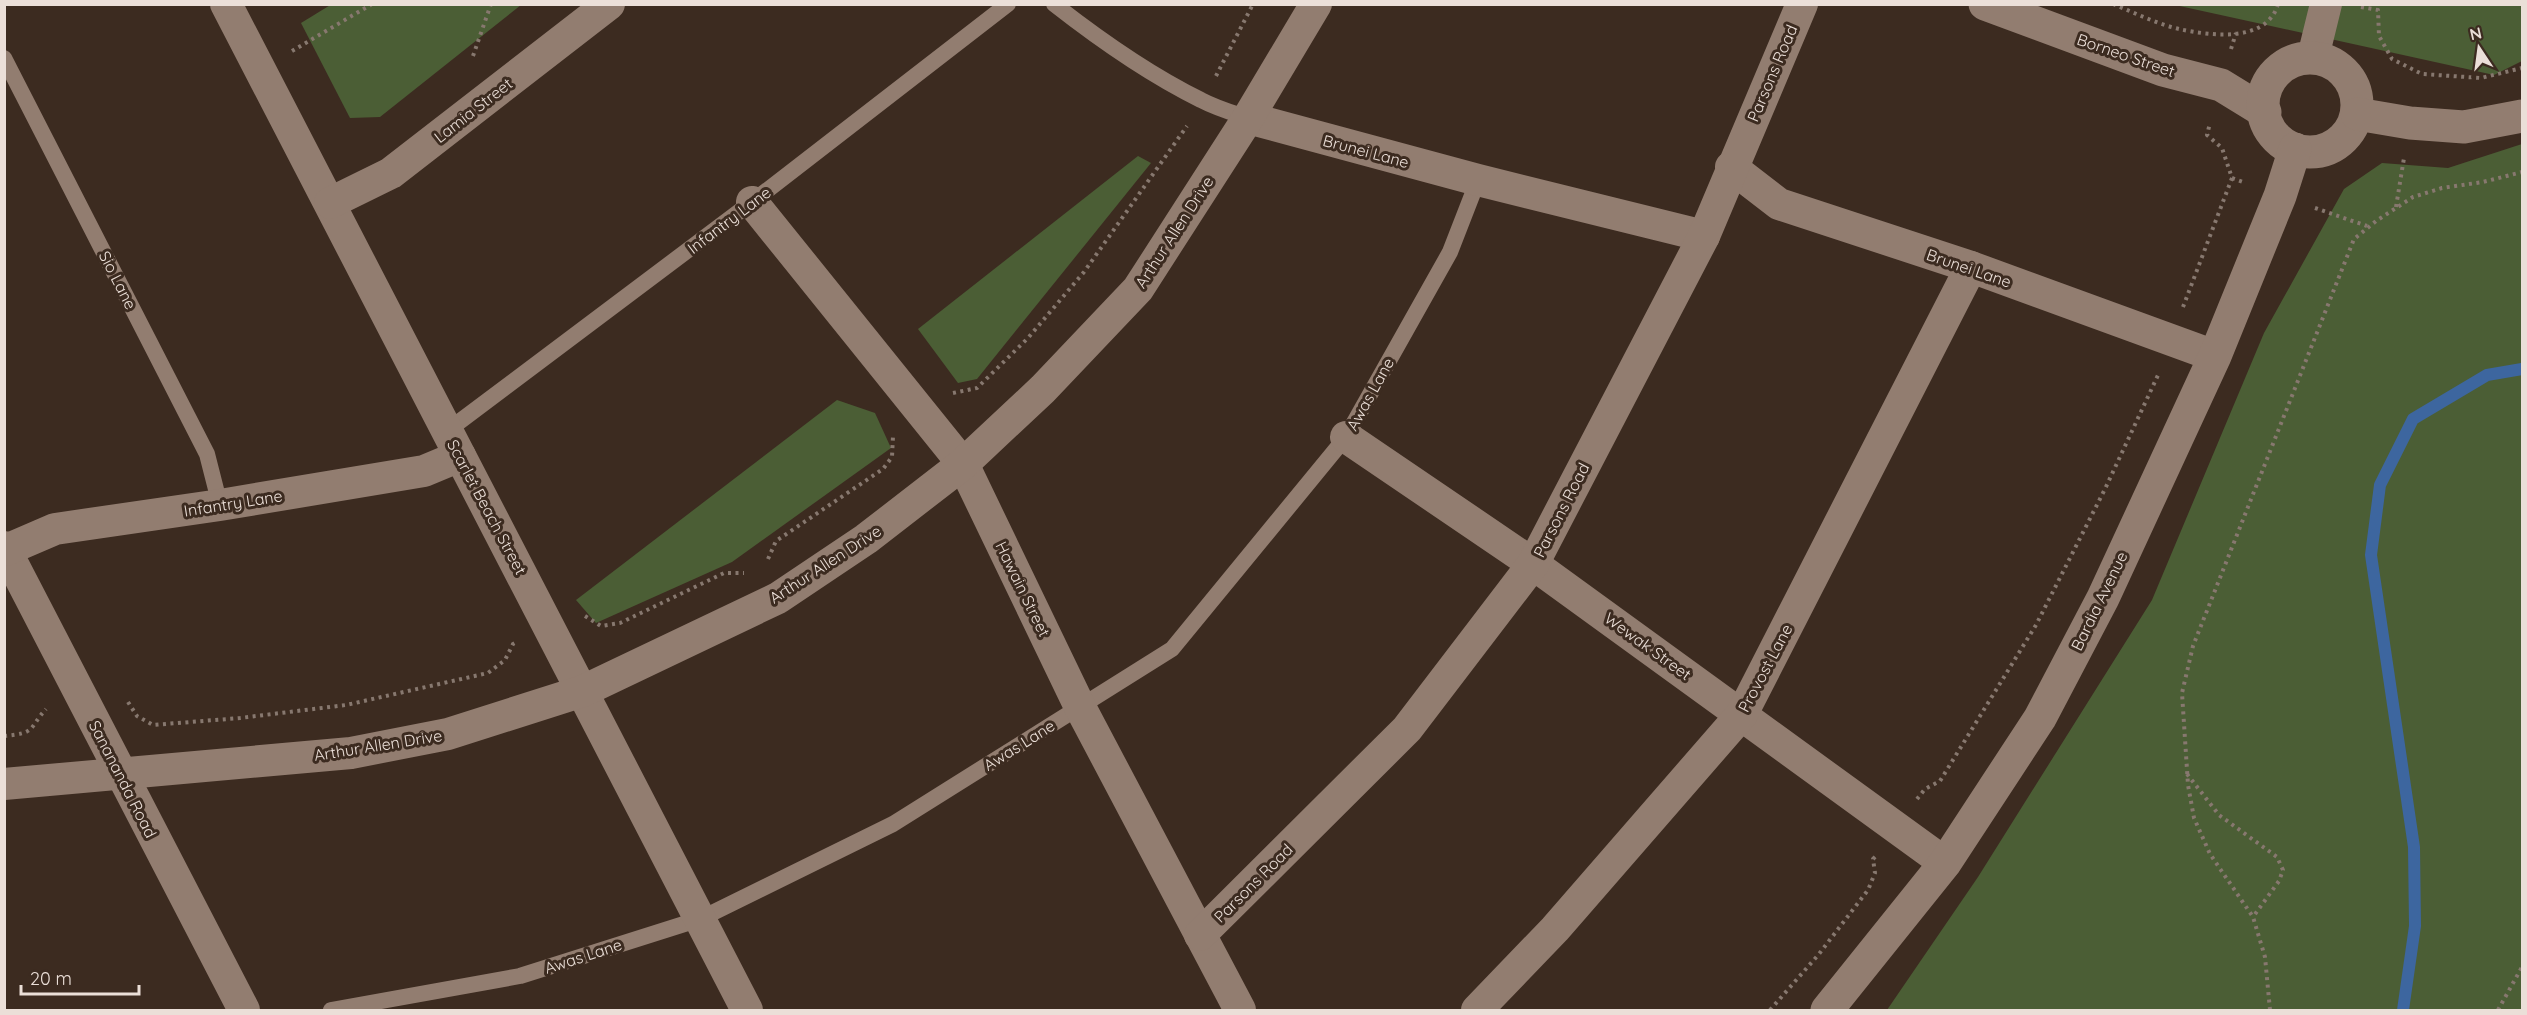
<svg xmlns="http://www.w3.org/2000/svg" width="2527" height="1015" viewBox="0 0 2527 1015" font-family="Quicksand,sans-serif">
	<style>
		.green { fill: #4b5e35 }
		.lines { fill: none; stroke-linecap: round; stroke-linejoin: round }
		.stream { stroke: #3d669f; stroke-width: 12 }
		.path { stroke: #87786f; stroke-width: 4; stroke-dasharray: 3 4.5; stroke-linecap: butt }
		.lane { stroke: #927d70; stroke-width: 16 }
		.street { stroke: #927d70; stroke-width: 32 }
		.secondary { stroke: #927d70; stroke-width: 33 }
		.labels { text-anchor: middle; dominant-baseline: central; stroke-width: 6; stroke-linejoin: round; paint-order: stroke }
		.street-label { font-size: 16px; fill: #ebdfd8; stroke: #3c2b20 }
	</style>
	<rect width="100%" height="100%" fill="#3c2b20"/>
	<g class="green">
		<path d="M 332,4 L 521,4 L 521,5 L 380,117 L 350,118 L 301,23 Z"/>
		<path d="M 2175,5 L 2522,5 L 2522,61 L 2494,75 Z"/>
		<path d="M 2522,144 L 2522,1010 L 1887,1010 L 1978,877 L 2152,600 L 2264,333 L 2344,189 L 2382,163 L 2448,168 Z"/>
		<path d="M 1138,156 L 1151,163 L 977,379 L 958,383 L 918,329 Z"/>
		<path d="M 837,400 L 875,413 L 891,448 L 732,562 L 596,623 L 576,600 Z"/>
	</g>
	<g class="lines">
		<path class="stream" d="M 2403,1010 L 2415,926 L 2414,847 L 2371,555 L 2380,485 L 2413,419 L 2487,375 L 2522,369"/>
		<g class="path">
			<path d="M 2113,4 C 2135,13 2157,24 2179,29 C 2211,36 2267,43 2278,4"/>
			<path d="M 2361,7 L 2378,10 L 2379,36 L 2392,59 L 2422,74 L 2481,78 L 2522,68"/>
			<path d="M 2231,49 L 2236,33"/>
			<path d="M 292,51 L 372,4"/>
			<path d="M 473,56 L 491,4"/>
			<path d="M 1216,76 L 1253,4"/>
			<path d="M 2232,178 L 2246,183"/>
			<path d="M 2396,207 L 2404,158"/>
			<path d="M 2315,208 L 2367,226"/>
			<path d="M 2183,307 L 2232,178 L 2222,148 L 2207,135 L 2210,123"/>
			<path d="M 953,393 L 977,388 L 1028,338 L 1084,272 L 1187,126"/>
			<path d="M 768,559 L 776,541 L 883,469 L 892,457 L 893,436"/>
			<path d="M 585,616 L 601,626 L 620,623 L 724,573 L 744,573"/>
			<path d="M 128,702 L 137,716 L 153,725 L 240,718 L 346,705 L 488,673 L 505,660 L 513,644 L 517,642"/>
			<path d="M 4,736 C 37,733 28,729 46,709"/>
			<path d="M 2187,774 L 2219,815 L 2277,857 L 2283,870 L 2279,881 L 2253,917"/>
			<path d="M 1917,799 L 1925,789 L 1940,781 L 2036,625 L 2105,489 L 2159,373"/>
			<path d="M 1770,1010 L 1819,954 L 1868,890 L 1875,873 L 1873,859 L 1876,856"/>
			<path d="M 2270,1010 L 2265,957 L 2253,917 L 2210,854 L 2194,818 L 2188,785 L 2182,693 L 2193,646 L 2354,239 L 2376,221 L 2413,197 L 2442,188 L 2483,182 L 2522,172"/>
			<path d="M 2498,1010 L 2522,967"/>
		</g>
		<g class="lane">
			<path d="M 1054,4 C 1100,40 1148,74 1201,100 C 1216,108 1233,113 1248,118"/>
			<path d="M 4,58 L 207,454 L 220,505"/>
			<path d="M 447,431 L 752,202 L 1008,4"/>
			<path d="M 331,1010 L 520,976 L 700,919 L 893,824 L 1172,649 L 1346,437 L 1450,252 L 1478,180"/>
		</g>
		<g class="street">
			<path d="M 226,4 L 747,1010"/>
			<path d="M 2313,57 L 2326,4"/>
			<path d="M 1248,118 L 1478,180 L 1704,236"/>
			<path d="M 1731,167 L 1779,204 L 1971,267 L 2215,356"/>
			<path d="M 752,202 L 963,464 L 1080,707 L 1240,1010"/>
			<path d="M 330,203 L 391,173 L 609,4"/>
			<path d="M 1346,437 L 1533,564 L 1945,863"/>
			<path d="M 4,547 L 244,1010"/>
			<path d="M 6,550 L 55,529 L 220,505 L 424,471 L 460,456"/>
			<path d="M 4,784 L 351,753 L 448,734 L 583,691 L 778,598 L 866,539 L 963,464 L 1043,389 L 1138,289 L 1248,118 L 1316,4"/>
			<path d="M 1200,935 L 1407,729 L 1533,564 L 1704,236 L 1802,4"/>
			<path d="M 1477,1010 L 1555,929 L 1742,714 L 1971,267"/>
		</g>
		<g class="secondary">
			<path d="M 1985,4 L 2163,70 L 2221,85 L 2265,112"/>
			<circle cx="2310" cy="105" r="47"/>
			<path d="M 2357,114 L 2410,123 L 2464,127 L 2522,116"/>
			<path d="M 1827,1010 L 1945,863 L 2040,718 L 2103,598 L 2215,356 L 2280,196 L 2295,149"/>
		</g>
	</g>
	<g class="labels">
		<g class="street-label">
			<text transform="translate(2126 55) rotate(19)">Borneo Street</text>
			<text transform="translate(1772 73) rotate(-67)">Parsons Road</text>
			<text transform="translate(473 110) rotate(-38)">Lamia Street</text>
			<text transform="translate(1366 151) rotate(15)">Brunei Lane</text>
			<text transform="translate(729 220) rotate(-37)">Infantry Lane</text>
			<text transform="translate(1174 232) rotate(-57)">Arthur Allen Drive</text>
			<text transform="translate(1969 268) rotate(19)">Brunei Lane</text>
			<text transform="translate(118 280) rotate(63)">Sio Lane</text>
			<text transform="translate(1370 394) rotate(-61)">Awas Lane</text>
			<text transform="translate(233 503) rotate(-9)">Infantry Lane</text>
			<text transform="translate(487 507) rotate(62)">Scarlet Beach Street</text>
			<text transform="translate(1561 510) rotate(-63)">Parsons Road</text>
			<text transform="translate(825 564) rotate(-33)">Arthur Allen Drive</text>
			<text transform="translate(1023 589) rotate(64)">Hawain Street</text>
			<text transform="translate(2099 601) rotate(-64)">Bardia Avenue</text>
			<text transform="translate(1648 646) rotate(36)">Wewak Street</text>
			<text transform="translate(1765 668) rotate(-62)">Provost Lane</text>
			<text transform="translate(378 745) rotate(-9)">Arthur Allen Drive</text>
			<text transform="translate(1019 745) rotate(-32)">Awas Lane</text>
			<text transform="translate(123 779) rotate(63)">Sanananda Road</text>
			<text transform="translate(1253 883) rotate(-45)">Parsons Road</text>
			<text transform="translate(583 956) rotate(-18)">Awas Lane</text>
		</g>
	</g>
	<rect width="2527" height="1015" fill="none" stroke="#ebdfd8" stroke-width="12"/>
	<g transform="translate(2479 48) rotate(347)" stroke="#3c2b20" stroke-width="4.5" paint-order="stroke">
	<path d="M0-4.5L10 22L0 15L-10 22Z" fill="#ebdfd8"/>
	<text y="-9" font-size="16" font-weight="bold" text-anchor="middle" fill="#ebdfd8">N</text>
	</g>
	<path d="M21 985v9h118v-9" fill="none" stroke="#ebdfd8" stroke-width="3"/>
	<text x="30" y="985" font-size="18" fill="#ebdfd8" stroke="#3c2b20" stroke-width="4.5" paint-order="stroke">20 m</text>
</svg>
